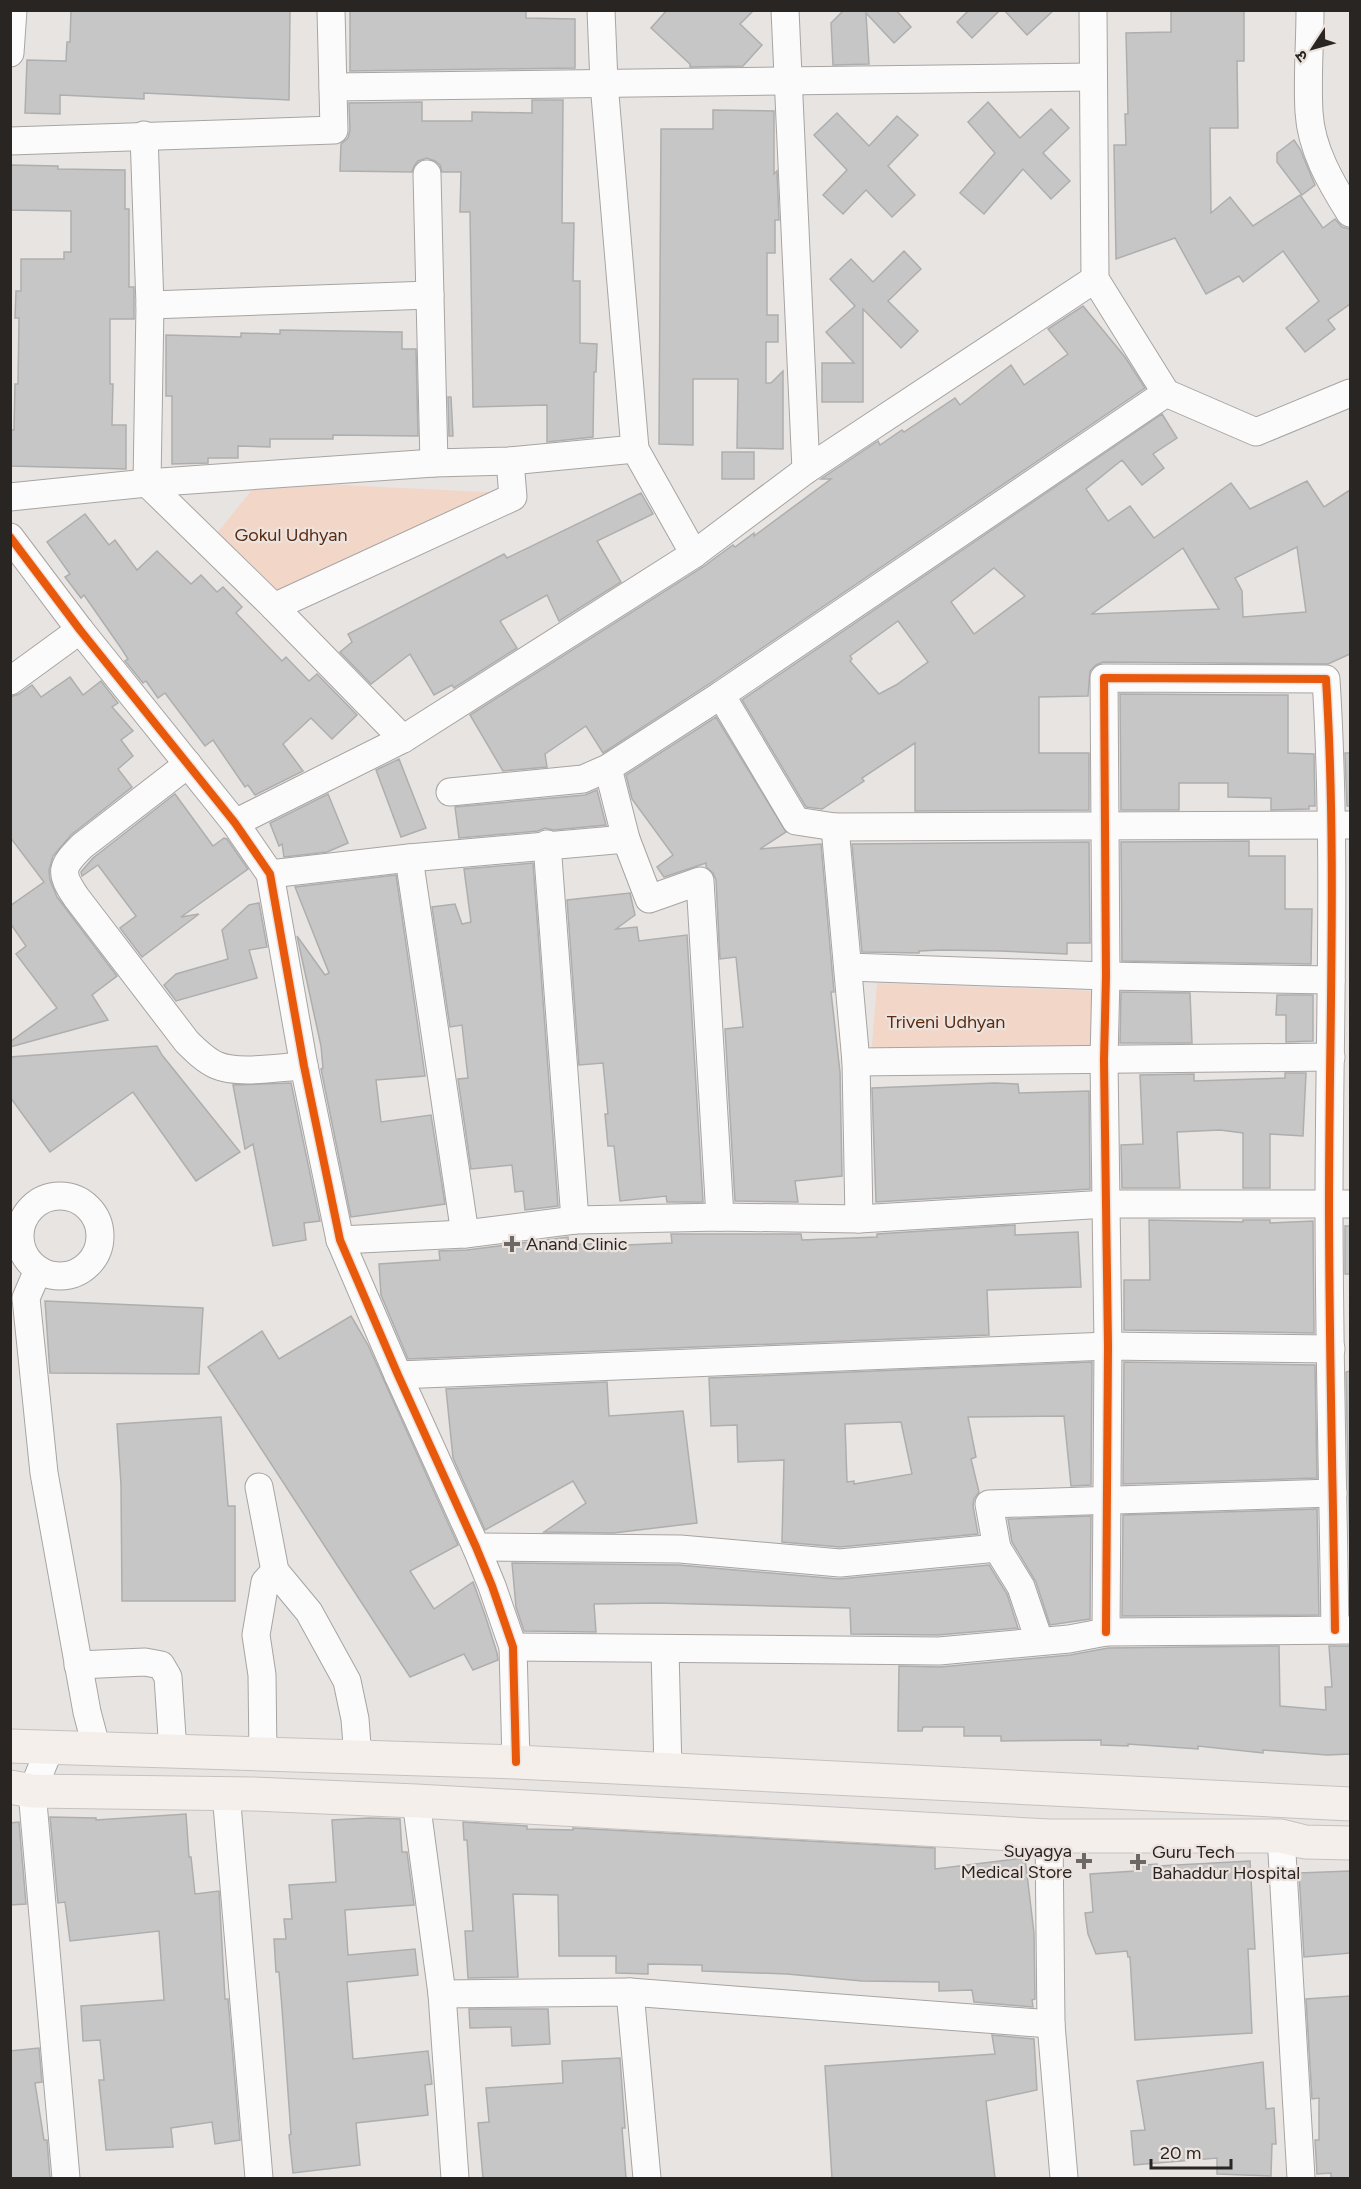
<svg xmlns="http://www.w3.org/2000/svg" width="1361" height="2189" viewBox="0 0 1361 2189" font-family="Figtree,'Noto Sans Devanagari',sans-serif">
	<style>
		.green { fill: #f2d6c8 }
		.building { fill: #c6c6c6; stroke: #aeaeae; stroke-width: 1.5; fill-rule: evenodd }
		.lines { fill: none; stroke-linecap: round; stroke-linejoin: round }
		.minor-casing { stroke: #a7a4a2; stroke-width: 29 }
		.major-casing { stroke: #c4c2c0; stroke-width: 35 }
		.minor { stroke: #fcfbfb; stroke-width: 27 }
		.major { stroke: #f5efeb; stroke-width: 33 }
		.cycleway-casing { stroke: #ece3de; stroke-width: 11 }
		.cycleway { stroke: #e8590c; stroke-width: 8 }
		.poi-dot { fill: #6b6866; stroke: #ece3de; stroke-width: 2 }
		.labels { text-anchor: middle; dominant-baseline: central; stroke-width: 4.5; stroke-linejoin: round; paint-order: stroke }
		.park-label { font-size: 18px; fill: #5a2b11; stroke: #ece3de }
		.poi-label { font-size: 18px; fill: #282523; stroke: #ece3de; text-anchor: start }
	</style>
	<rect width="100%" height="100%" fill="#e8e4e2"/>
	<g class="green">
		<path d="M 259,481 L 504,493 L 279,598 L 214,537 Z"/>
		<path d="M 877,983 L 1095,991 L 1097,1059 L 871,1058 Z"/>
	</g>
	<g class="building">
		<path d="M 71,10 L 290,10 L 289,100 L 144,93 L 144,99 L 60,95 L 60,114 L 25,113 L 27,60 L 66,61 L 67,42 L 70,42 Z"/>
		<path d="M 350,10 L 526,10 L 526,18 L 575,19 L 575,68 L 350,71 Z"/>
		<path d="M 667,10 L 754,10 L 740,24 L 762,45 L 743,66 L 690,67 L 690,64 L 651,28 Z"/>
		<path d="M 844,10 L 896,10 L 911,27 L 894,43 L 866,13 L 869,64 L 833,65 L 831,23 Z"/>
		<path d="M 969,10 L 1000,10 L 972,38 L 957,22 Z"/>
		<path d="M 1004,10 L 1054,10 L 1027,35 Z"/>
		<path d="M 1171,10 L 1244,10 L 1244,61 L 1237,61 L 1238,128 L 1210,128 L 1211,213 L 1230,197 L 1253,226 L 1300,195 L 1323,228 L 1335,219 L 1342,227 L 1350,229 L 1350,304 L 1328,320 L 1335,329 L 1305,352 L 1286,328 L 1319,301 L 1283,251 L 1243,282 L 1239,276 L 1206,294 L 1175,238 L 1116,259 L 1114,145 L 1126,145 L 1125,114 L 1128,114 L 1126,33 L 1171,32 Z"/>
		<path d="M 532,100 L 563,100 L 562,223 L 574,223 L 573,281 L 580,281 L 580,343 L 597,344 L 596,372 L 594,372 L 593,437 L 547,442 L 547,405 L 473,407 L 470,212 L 460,212 L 461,172 L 442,172 L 440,165 L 435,161 L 427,158 L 418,161 L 414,166 L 412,172 L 340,171 L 341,144 L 348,138 L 350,130 L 349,103 L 422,102 L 422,121 L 472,121 L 472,112 L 532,113 Z"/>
		<path d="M 988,102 L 1020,138 L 1051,109 L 1069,128 L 1043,153 L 1070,181 L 1051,199 L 1023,169 L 984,214 L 960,193 L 995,153 L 968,122 Z"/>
		<path d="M 713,110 L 774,111 L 774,174 L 777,171 L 779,220 L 775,220 L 775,253 L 767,253 L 767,315 L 778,315 L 778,342 L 766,342 L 766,383 L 771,383 L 783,371 L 783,449 L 737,448 L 738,379 L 693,379 L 693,445 L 659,444 L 661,129 L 713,129 Z"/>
		<path d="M 837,113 L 869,146 L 897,116 L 918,135 L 888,166 L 915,195 L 892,217 L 866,190 L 843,214 L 823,195 L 847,170 L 814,135 Z"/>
		<path d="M 1294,140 L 1300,149 L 1315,185 L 1302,195 L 1277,162 L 1277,153 Z"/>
		<path d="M 10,165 L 58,166 L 58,169 L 125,170 L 125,209 L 129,209 L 129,287 L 134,287 L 134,319 L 110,319 L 110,384 L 113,384 L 112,425 L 126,425 L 126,469 L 10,466 L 10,430 L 14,430 L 15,384 L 18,384 L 19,318 L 15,318 L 16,291 L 21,291 L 21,259 L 64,259 L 64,252 L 71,252 L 71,211 L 10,210 Z"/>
		<path d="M 904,251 L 921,269 L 888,301 L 918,331 L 901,348 L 863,309 L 863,402 L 822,402 L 822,363 L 854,363 L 826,332 L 855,306 L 830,279 L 851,259 L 873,282 Z"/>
		<path d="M 1083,306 L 1125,357 L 1145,388 L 712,682 L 603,753 L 586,726 L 545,754 L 547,767 L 503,771 L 470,715 L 703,567 L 733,545 L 735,547 L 754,533 L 754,536 L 831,479 L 821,479 L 878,441 L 880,445 L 902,430 L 904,432 L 955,398 L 960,405 L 1011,365 L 1024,385 L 1068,354 L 1048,329 Z"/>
		<path d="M 280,330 L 402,332 L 402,349 L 416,349 L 418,436 L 333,435 L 333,439 L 270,439 L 270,447 L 238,446 L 238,458 L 208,458 L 208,463 L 172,464 L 172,396 L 166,396 L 166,335 L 241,337 L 241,333 L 280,334 Z"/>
		<path d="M 448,397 L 451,397 L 453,436 L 449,436 Z"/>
		<path d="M 1162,414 L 1177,438 L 1153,454 L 1164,468 L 1142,485 L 1122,460 L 1086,489 L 1108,521 L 1130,506 L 1154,538 L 1231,483 L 1250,509 L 1307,481 L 1324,507 L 1350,490 L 1350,654 L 1328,664 L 1103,662 L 1096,665 L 1090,671 L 1088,696 L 1039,697 L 1039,753 L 1089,753 L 1089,810 L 915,811 L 915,743 L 862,778 L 864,781 L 822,809 L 806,807 L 742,700 ZM 1297,547 L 1306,612 L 1243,617 L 1242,591 L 1235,578 ZM 1183,548 L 1219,609 L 1092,614 ZM 994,568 L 1025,596 L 974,634 L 951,602 ZM 898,621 L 928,662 L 896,685 L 879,694 L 850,661 L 852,659 L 850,656 Z"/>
		<rect x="722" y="452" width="32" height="27"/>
		<path d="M 641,493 L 653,514 L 597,541 L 621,582 L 559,621 L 547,595 L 500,621 L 517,648 L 454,688 L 452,685 L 434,695 L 410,654 L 371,684 L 340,652 L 352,642 L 348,634 L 504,554 L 507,558 Z"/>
		<path d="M 85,514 L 109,545 L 115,540 L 137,570 L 157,551 L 191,584 L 201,575 L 217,592 L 223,587 L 242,607 L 236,613 L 282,661 L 286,657 L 309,681 L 317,674 L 357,715 L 332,739 L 311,718 L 283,744 L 303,771 L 255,795 L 248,785 L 245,787 L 213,740 L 205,746 L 165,693 L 158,698 L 146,681 L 143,683 L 125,661 L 128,659 L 121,648 L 84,595 L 81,598 L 65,577 L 70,574 L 47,542 Z"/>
		<path d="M 70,677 L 83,695 L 101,681 L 118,703 L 112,707 L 133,731 L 121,740 L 133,756 L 118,769 L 132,787 L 71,835 L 53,856 L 49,870 L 50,880 L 57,897 L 117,976 L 92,995 L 108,1020 L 10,1047 L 10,1042 L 57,1008 L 16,954 L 26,946 L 10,923 L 10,906 L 44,882 L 10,837 L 10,697 L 19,694 L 32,685 L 41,697 Z"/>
		<path d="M 1120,694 L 1288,695 L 1288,753 L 1314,754 L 1315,806 L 1309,806 L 1309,809 L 1271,810 L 1271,798 L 1228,797 L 1228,783 L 1179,783 L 1179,810 L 1121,810 Z"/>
		<path d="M 716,717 L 786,832 L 760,849 L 821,844 L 834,992 L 831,992 L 840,1072 L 842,1176 L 795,1181 L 798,1202 L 735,1201 L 725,1029 L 743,1027 L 736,957 L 720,959 L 716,880 L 713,873 L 706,867 L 706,863 L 664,877 L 657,867 L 673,855 L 632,799 L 626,775 Z"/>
		<path d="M 1345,753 L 1350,753 L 1350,806 L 1347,806 Z"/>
		<path d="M 399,759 L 426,828 L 401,837 L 376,770 Z"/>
		<path d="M 597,790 L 606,825 L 553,830 L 545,828 L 538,831 L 459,838 L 455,807 L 585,795 Z"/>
		<path d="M 175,794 L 213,846 L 224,838 L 227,839 L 248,869 L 181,917 L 199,914 L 142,957 L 120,928 L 136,916 L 98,865 L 82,876 L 81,872 L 93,858 Z"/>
		<path d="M 328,794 L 348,843 L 327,852 L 284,857 L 282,844 L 279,846 L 270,823 Z"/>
		<path d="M 1249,841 L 1249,856 L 1285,856 L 1285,909 L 1312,909 L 1311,964 L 1122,961 L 1121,842 Z"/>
		<path d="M 1089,842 L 1090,943 L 1067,943 L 1067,954 L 1000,951 L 942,950 L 919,951 L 919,953 L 862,952 L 852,844 Z"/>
		<path d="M 533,863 L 558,1206 L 525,1210 L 523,1191 L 515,1192 L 512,1165 L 471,1169 L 458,1079 L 468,1078 L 462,1025 L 450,1027 L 432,907 L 455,904 L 462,924 L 471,922 L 464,869 Z"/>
		<path d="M 396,875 L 425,1076 L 376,1080 L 381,1122 L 431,1115 L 445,1204 L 351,1217 L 321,1069 L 323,1068 L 321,1046 L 297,936 L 325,975 L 329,973 L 295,887 Z"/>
		<path d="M 630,893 L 635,915 L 616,929 L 637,927 L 639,941 L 687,935 L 703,1202 L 667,1202 L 666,1196 L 620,1201 L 614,1146 L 608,1146 L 605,1114 L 608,1114 L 603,1063 L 579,1065 L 567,900 Z"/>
		<path d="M 259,903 L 267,947 L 249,950 L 257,978 L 176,1001 L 164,985 L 176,974 L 228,959 L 222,930 L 249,905 Z"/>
		<path d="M 1121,992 L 1190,993 L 1192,1043 L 1120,1043 Z"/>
		<path d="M 1277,995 L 1313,995 L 1313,1041 L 1286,1042 L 1286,1015 L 1276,1015 Z"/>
		<path d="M 157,1046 L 162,1055 L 240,1152 L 196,1181 L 133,1092 L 50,1152 L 10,1097 L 10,1057 Z"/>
		<path d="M 1285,1073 L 1306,1073 L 1303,1136 L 1270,1134 L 1270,1188 L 1243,1188 L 1243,1133 L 1220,1130 L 1177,1132 L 1180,1188 L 1122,1188 L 1121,1145 L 1143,1144 L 1140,1075 L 1194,1074 L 1194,1081 L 1285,1078 Z"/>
		<path d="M 291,1083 L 320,1221 L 304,1223 L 306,1240 L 273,1246 L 253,1144 L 245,1149 L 233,1085 Z"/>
		<path d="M 995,1083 L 1018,1084 L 1019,1093 L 1089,1091 L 1090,1189 L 876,1202 L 872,1088 Z"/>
		<path d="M 1149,1220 L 1243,1222 L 1243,1220 L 1270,1220 L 1270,1223 L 1313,1221 L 1314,1333 L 1124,1330 L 1124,1280 L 1150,1280 Z"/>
		<path d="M 1015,1225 L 1015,1235 L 1078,1232 L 1081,1287 L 987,1290 L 989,1335 L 408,1359 L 381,1295 L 379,1264 L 440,1260 L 439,1251 L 467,1250 L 568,1237 L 569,1245 L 603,1243 L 603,1246 L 672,1243 L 671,1234 L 801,1234 L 802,1240 L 877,1237 L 877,1234 Z"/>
		<rect x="1345" y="1226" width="5" height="48"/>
		<path d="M 45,1301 L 203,1308 L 199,1374 L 50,1373 Z"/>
		<path d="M 351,1316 L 368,1345 L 458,1545 L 410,1571 L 434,1609 L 473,1582 L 485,1615 L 497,1653 L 498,1660 L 473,1670 L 464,1654 L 410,1677 L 208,1367 L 262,1331 L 279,1359 Z"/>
		<path d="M 1092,1362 L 1091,1485 L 1071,1486 L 1064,1416 L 968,1417 L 976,1457 L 971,1459 L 979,1492 L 974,1499 L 973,1506 L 978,1534 L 840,1547 L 782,1542 L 784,1460 L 738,1462 L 737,1425 L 711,1426 L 709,1378 ZM 901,1422 L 912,1474 L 854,1484 L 854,1481 L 847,1482 L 845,1424 Z"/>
		<path d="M 1124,1362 L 1315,1365 L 1317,1478 L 1123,1484 Z"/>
		<path d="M 1350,1371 L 1350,1565 L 1346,1372 Z"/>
		<path d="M 607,1382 L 609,1416 L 683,1411 L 697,1523 L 613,1533 L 544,1532 L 586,1503 L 573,1481 L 485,1530 L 453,1458 L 446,1389 Z"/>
		<path d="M 221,1417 L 228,1506 L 235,1506 L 235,1601 L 122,1601 L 121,1485 L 117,1424 Z"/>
		<path d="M 1317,1509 L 1319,1615 L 1122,1616 L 1123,1515 Z"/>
		<path d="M 1091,1516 L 1090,1619 L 1050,1625 L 1036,1582 L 1012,1542 L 1008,1519 Z"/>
		<path d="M 512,1563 L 679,1565 L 839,1579 L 989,1565 L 1007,1594 L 1018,1628 L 938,1635 L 851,1634 L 850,1608 L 657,1603 L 594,1604 L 596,1632 L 524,1631 L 516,1607 Z"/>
		<path d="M 1279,1646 L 1280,1706 L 1326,1710 L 1325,1687 L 1332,1687 L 1329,1646 L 1350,1646 L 1350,1754 L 1327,1755 L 1263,1750 L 1263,1753 L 1198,1746 L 1198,1749 L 1128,1744 L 1128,1746 L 1101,1745 L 1101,1740 L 1001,1741 L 1001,1736 L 964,1736 L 964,1727 L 923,1727 L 922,1731 L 898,1731 L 899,1666 L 940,1667 L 1070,1655 L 1108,1648 Z"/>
		<path d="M 186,1814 L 189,1857 L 191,1857 L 195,1894 L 219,1891 L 225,1999 L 228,1999 L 240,2140 L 215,2144 L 212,2122 L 171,2128 L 173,2147 L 106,2150 L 99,2080 L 104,2080 L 100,2040 L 83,2041 L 81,2006 L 164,2000 L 159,1931 L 70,1941 L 65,1902 L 58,1903 L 50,1817 L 96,1818 L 96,1820 Z"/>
		<path d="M 369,1818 L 400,1819 L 402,1852 L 407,1852 L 414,1905 L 345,1910 L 348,1955 L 415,1949 L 418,1975 L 347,1982 L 353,2059 L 428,2051 L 432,2084 L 425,2085 L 428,2115 L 356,2123 L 360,2165 L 293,2173 L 289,2135 L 291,2134 L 282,2008 L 279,1972 L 276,1972 L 274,1939 L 286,1939 L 284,1919 L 292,1919 L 289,1885 L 336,1882 L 332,1820 Z"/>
		<path d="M 19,1822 L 26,1904 L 10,1905 L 10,1823 Z"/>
		<path d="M 463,1822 L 527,1826 L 527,1829 L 573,1830 L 573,1828 L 935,1848 L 935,1869 L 1025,1858 L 1034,1933 L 1035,1999 L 1032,2000 L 1033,2007 L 974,2002 L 972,1990 L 939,1991 L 939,1982 L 862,1981 L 787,1974 L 702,1971 L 702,1965 L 648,1964 L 648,1974 L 616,1973 L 616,1956 L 559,1956 L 558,1895 L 513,1894 L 518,1977 L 468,1978 L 465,1931 L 473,1931 L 467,1840 L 464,1840 Z"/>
		<path d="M 1250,1861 L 1255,1949 L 1248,1949 L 1252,2033 L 1135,2040 L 1130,1957 L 1128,1957 L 1127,1951 L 1096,1954 L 1088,1934 L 1085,1913 L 1093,1912 L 1090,1874 L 1135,1871 L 1134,1866 L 1157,1864 L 1158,1866 Z"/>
		<path d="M 1350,1871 L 1350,1953 L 1304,1957 L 1299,1873 Z"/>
		<path d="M 1350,1996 L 1350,2178 L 1331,2178 L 1331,2173 L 1317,2174 L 1315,2140 L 1319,2140 L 1319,2098 L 1312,2099 L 1306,1999 Z"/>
		<path d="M 469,2009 L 548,2009 L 550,2044 L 512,2046 L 511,2027 L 470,2028 Z"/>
		<path d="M 992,2035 L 1034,2039 L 1037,2090 L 986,2101 L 995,2178 L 832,2178 L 825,2066 L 995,2054 Z"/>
		<path d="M 39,2048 L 42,2082 L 35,2083 L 44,2140 L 47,2140 L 50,2178 L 10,2178 L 10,2051 Z"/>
		<path d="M 620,2058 L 625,2128 L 622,2128 L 626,2178 L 483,2178 L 478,2123 L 489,2122 L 486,2088 L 563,2083 L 562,2061 Z"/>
		<path d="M 1263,2062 L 1266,2109 L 1274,2108 L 1276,2144 L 1272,2144 L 1271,2176 L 1217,2174 L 1217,2158 L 1134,2165 L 1131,2131 L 1145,2130 L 1137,2081 Z"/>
	</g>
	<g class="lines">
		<defs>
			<g id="minor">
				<path d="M 601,10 L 604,83 L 635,449 L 694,554"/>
				<path d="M 785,10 L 806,470"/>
				<path d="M 1093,10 L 1095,279 L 1166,393 L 1256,432 L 1350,393"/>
				<path d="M 1310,10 C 1310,44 1307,78 1309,112 C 1311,149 1331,183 1350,213"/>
				<path d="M 10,53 L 13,10"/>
				<path d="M 333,87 L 1093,77"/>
				<path d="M 144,135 L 150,305 L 147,483 L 274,607 L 403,739"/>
				<path d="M 10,141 L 334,130 L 331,10"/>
				<path d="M 427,174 L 434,463"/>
				<path d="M 150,305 L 430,295"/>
				<path d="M 10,497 L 147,483 L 434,463 L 510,461 L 635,449"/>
				<path d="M 10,537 L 80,630 L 235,823 L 270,874 L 304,1066 L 340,1240 L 398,1375 L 476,1547 L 492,1586 L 513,1647 L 516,1762"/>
				<path d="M 274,607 L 513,497 L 510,461"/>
				<path d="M 10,681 L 80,630"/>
				<path d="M 721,695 L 796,821 L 835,827 L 1350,825"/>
				<path d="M 188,764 L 82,846 C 61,867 59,872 76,897 L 187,1042 C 196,1051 205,1060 216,1065 C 238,1075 280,1067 304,1066"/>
				<path d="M 608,768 L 626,839"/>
				<path d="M 450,792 L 583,779 L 608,768 L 721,695 L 1166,393"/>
				<path d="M 235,823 L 403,739 L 694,554 L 806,470 L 1095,279"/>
				<path d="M 835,827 L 856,1062 L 859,1219"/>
				<path d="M 547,844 L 575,1220"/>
				<path d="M 409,858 L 465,1234"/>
				<path d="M 270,874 L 409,858 L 626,839 L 649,899 L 700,881 L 720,1217"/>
				<path d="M 848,967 L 1106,976 L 1331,980"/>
				<path d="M 856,1062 L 1331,1057"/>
				<circle cx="60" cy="1236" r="40"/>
				<path d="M 340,1240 L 465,1234 L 575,1220 L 720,1217 L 859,1219 L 1107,1204 L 1350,1204"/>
				<path d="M 38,1270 L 26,1298 L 44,1473 L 87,1712 L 97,1750"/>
				<path d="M 398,1375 L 1108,1346 L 1331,1349"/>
				<path d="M 259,1487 L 275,1571 L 309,1612 L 347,1681 L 355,1719 L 358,1758"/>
				<path d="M 476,1547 L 680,1549 L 840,1563 L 997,1548"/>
				<path d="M 1106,1632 L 1108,1346 L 1104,1060 L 1106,976 L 1104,678 L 1326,679 C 1337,854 1329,1029 1329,1204 C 1329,1346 1333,1488 1335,1630"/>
				<path d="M 1039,1640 L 1021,1587 L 997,1548 L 989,1504 L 1333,1493"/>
				<path d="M 513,1647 L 939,1651 L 1069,1639 L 1106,1632 L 1350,1630"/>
				<path d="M 665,1649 L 668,1771"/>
				<path d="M 78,1665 L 145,1662 L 161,1665 L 168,1677 L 173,1752"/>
				<path d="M 50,1748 L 32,1791 L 66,2178"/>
				<path d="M 263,1755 L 262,1675 L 256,1635 L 265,1582 L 275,1571"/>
				<path d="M 226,1793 L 259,2178"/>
				<path d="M 416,1801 L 442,1994 L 455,2178"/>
				<path d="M 1049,1836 L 1051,2024 L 1064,2178"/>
				<path d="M 1281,1836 L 1301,2178"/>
				<path d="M 630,1992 L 647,2178"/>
				<path d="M 442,1994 L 630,1992 L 1051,2024"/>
			</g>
			<g id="major">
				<path d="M 10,1746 L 516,1762 L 1350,1804"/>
				<path d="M 10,1787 L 32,1791 L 253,1794 L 416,1801 L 1049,1836 L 1281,1836 L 1305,1842 L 1350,1843"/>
			</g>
		</defs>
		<use href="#minor" class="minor-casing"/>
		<use href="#major" class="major-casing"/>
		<use href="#minor" class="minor"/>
		<use href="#major" class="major"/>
		<defs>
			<g id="cycleway">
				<path d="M 10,537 L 80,630 L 235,823 L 270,874 L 304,1066 L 340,1240 L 398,1375 L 476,1547 L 492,1586 L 513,1647 L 516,1762"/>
				<path d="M 1106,1632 L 1108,1346 L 1104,1060 L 1106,976 L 1104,678 L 1326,679 C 1337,854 1329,1029 1329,1204 C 1329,1346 1333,1488 1335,1630"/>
			</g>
		</defs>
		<use href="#cycleway" class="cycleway-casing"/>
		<use href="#cycleway" class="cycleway"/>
	</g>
	<g class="poi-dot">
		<path d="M509 1235h6v6h6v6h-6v6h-6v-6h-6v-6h6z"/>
		<path d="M1081 1852h6v6h6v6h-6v6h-6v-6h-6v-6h6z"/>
		<path d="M1135 1853h6v6h6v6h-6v6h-6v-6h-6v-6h6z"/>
	</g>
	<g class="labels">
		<g class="park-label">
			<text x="291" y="535">Gokul Udhyan</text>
			<text x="946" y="1022">Triveni Udhyan</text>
		</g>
		<g class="poi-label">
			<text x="526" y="1244">Anand Clinic</text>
			<text x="1072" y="1851" text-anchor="end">Suyagya<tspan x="1072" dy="21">Medical Store</tspan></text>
			<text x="1152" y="1852">Guru Tech<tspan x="1152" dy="21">Bahaddur Hospital</tspan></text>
		</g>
	</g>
	<rect width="1361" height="2189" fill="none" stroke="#282523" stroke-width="24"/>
	<g transform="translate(1313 48) rotate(234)" stroke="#ece3de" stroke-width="4.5" paint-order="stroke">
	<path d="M0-4.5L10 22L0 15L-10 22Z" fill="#282523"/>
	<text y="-9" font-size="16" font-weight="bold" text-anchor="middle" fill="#282523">उ</text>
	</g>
	<path d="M1151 2159v9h80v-9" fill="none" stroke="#282523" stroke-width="3"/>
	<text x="1160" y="2159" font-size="18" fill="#282523" stroke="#ece3de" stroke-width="4.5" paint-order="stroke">20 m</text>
</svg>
